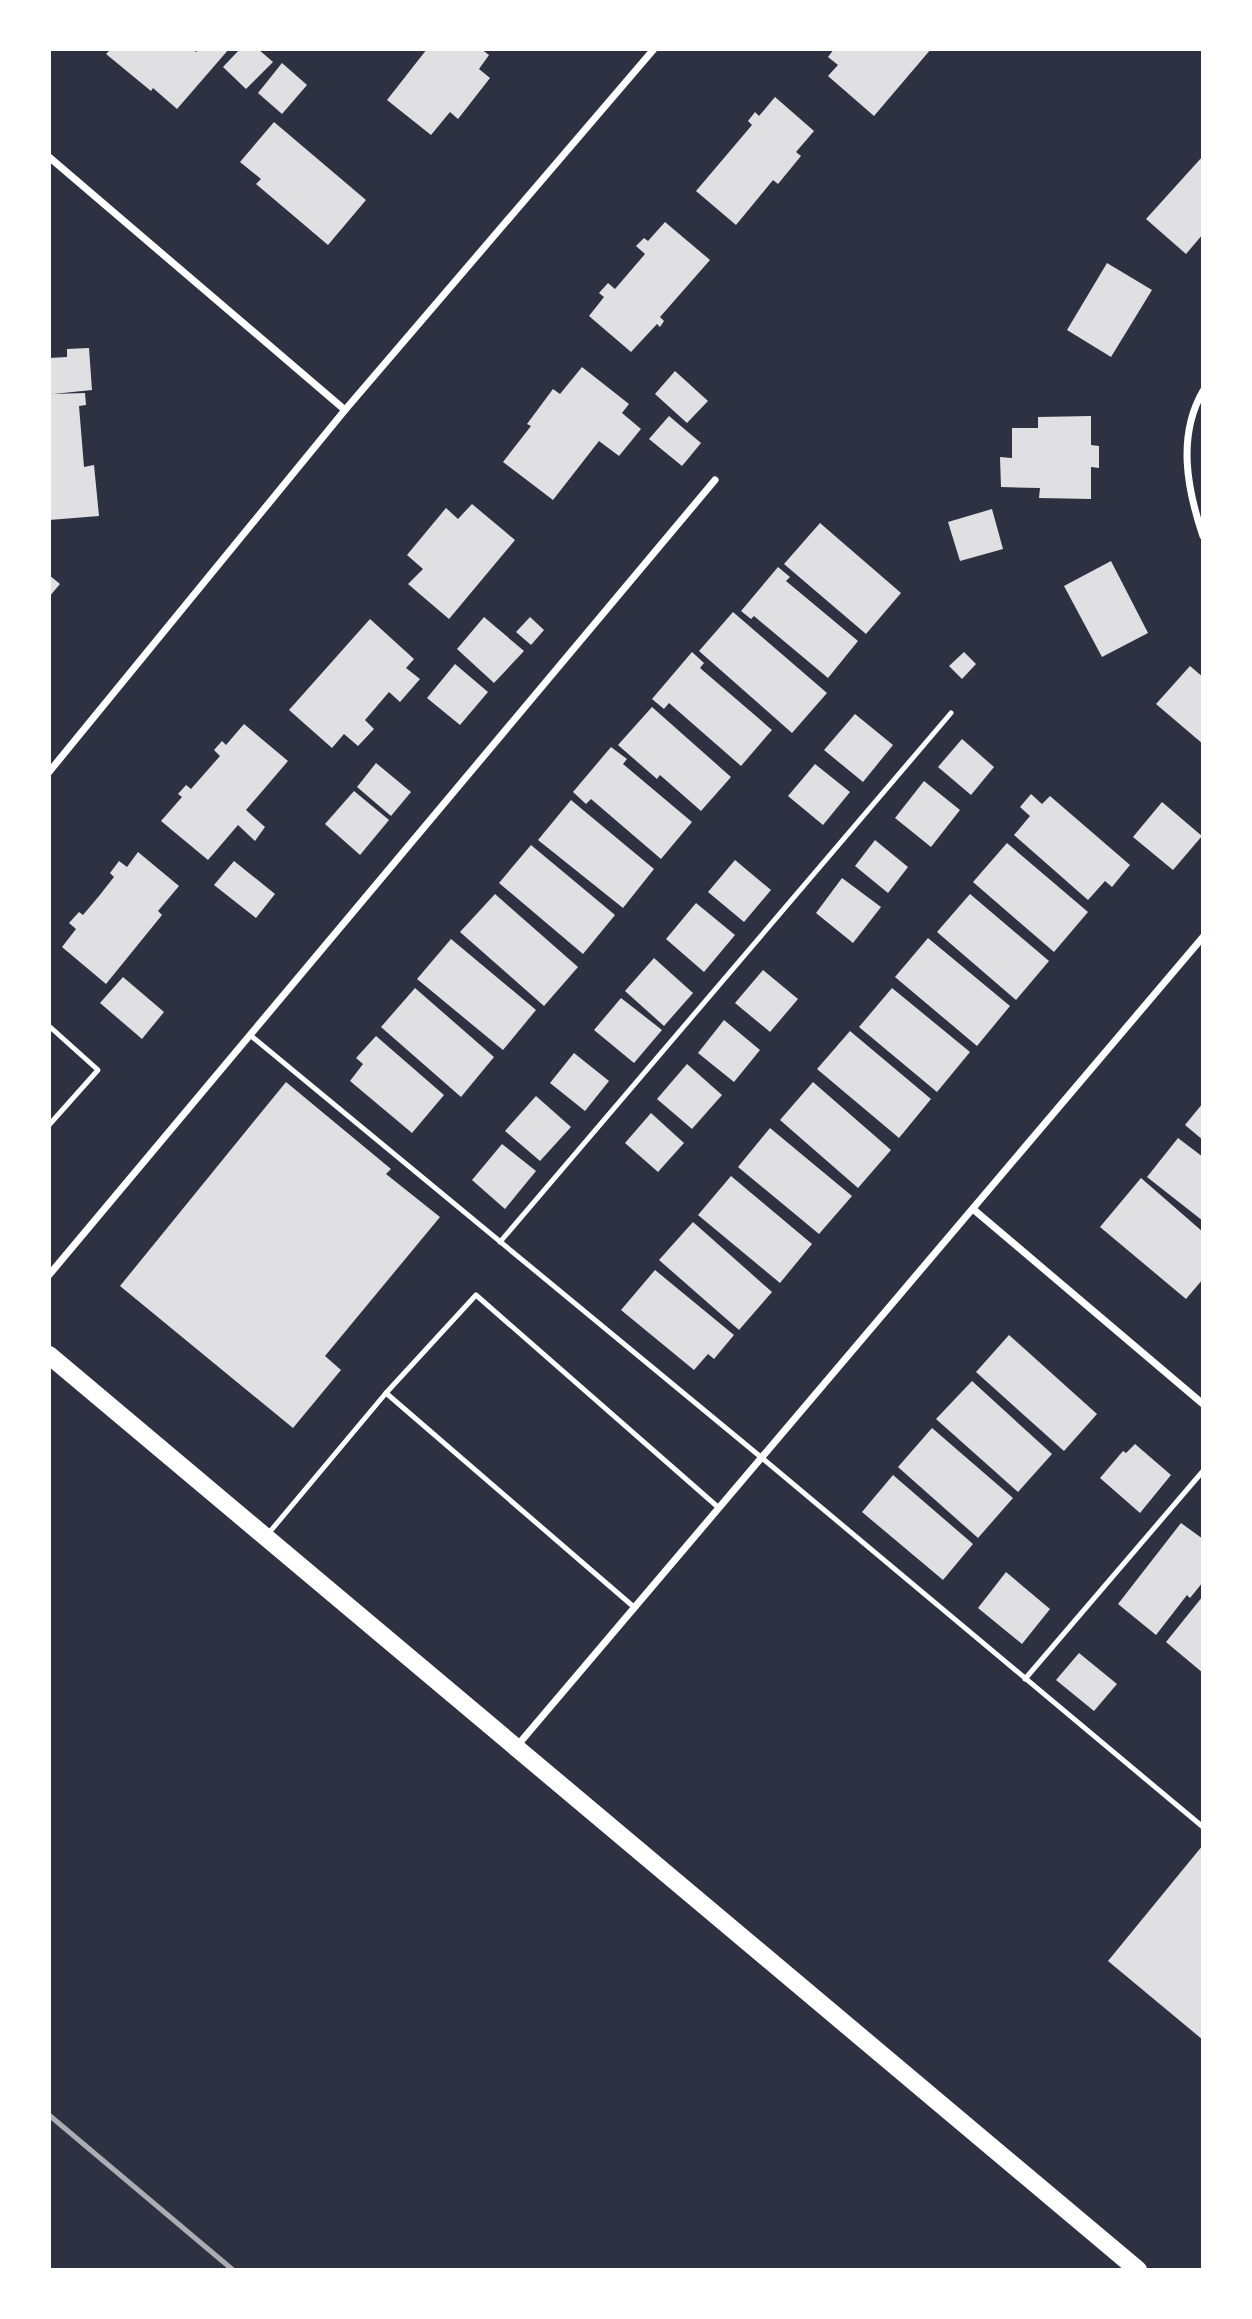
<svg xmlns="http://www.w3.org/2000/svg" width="1252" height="2319" viewBox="0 0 1252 2319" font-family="'Varela Round',sans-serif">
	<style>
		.building { fill: #e0e0e3 }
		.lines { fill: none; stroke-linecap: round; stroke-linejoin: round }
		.service { stroke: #fff; stroke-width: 5 }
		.minor { stroke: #fff; stroke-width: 7 }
		.primary { stroke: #fff; stroke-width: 18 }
		.rail { stroke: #abadb3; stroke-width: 5 }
	</style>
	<rect width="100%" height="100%" fill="#2d3142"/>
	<g class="building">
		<path d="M 108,49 L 192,49 L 196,52 L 199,49 L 229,49 L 177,109 L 153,88 L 151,91 L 106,54 L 110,50 Z"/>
		<path d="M 240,49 L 258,49 L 273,62 L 246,89 L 223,67 Z"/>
		<path d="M 427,49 L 481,49 L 489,55 L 479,69 L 490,78 L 458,119 L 450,112 L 431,135 L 387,100 Z"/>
		<path d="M 834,49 L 931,49 L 874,116 L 828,76 L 838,65 L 828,57 Z"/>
		<path d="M 282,63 L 307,85 L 282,114 L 258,93 Z"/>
		<path d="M 775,97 L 814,131 L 796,152 L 801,156 L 778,184 L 773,180 L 736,225 L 696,191 L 752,125 L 748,121 L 755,112 L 759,116 Z"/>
		<path d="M 274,122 L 366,200 L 328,245 L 256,184 L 261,179 L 240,162 Z"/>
		<path d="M 1203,156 L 1203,234 L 1186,254 L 1146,219 Z"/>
		<path d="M 665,222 L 710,260 L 660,317 L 664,321 L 660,327 L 657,324 L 631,352 L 589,316 L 604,297 L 599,293 L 608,283 L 615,289 L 645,254 L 636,246 L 644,238 L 648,241 Z"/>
		<path d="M 1107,263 L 1152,290 L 1111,357 L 1067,330 Z"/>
		<path d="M 89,348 L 92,390 L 53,394 L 85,393 L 86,405 L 79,406 L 84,467 L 94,465 L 99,516 L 49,520 L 49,358 L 67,357 L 67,349 Z"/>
		<path d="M 582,367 L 629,404 L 622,413 L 641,429 L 619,456 L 599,441 L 553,500 L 503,462 L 531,426 L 527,424 L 553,389 L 560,394 Z"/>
		<path d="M 675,371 L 708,401 L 687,423 L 655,394 Z"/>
		<path d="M 669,416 L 701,443 L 682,466 L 649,439 Z"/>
		<path d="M 1091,416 L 1091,445 L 1099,446 L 1099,468 L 1091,467 L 1091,499 L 1039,498 L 1040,488 L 1001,487 L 1000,457 L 1012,458 L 1012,428 L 1038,428 L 1038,417 Z"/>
		<path d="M 472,504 L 515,540 L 449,619 L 408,584 L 423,569 L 407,555 L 446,508 L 458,519 Z"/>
		<path d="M 992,509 L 1003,549 L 960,561 L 948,522 Z"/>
		<path d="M 820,523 L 901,593 L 866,634 L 784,564 Z"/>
		<path d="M 1111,561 L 1148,633 L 1102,657 L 1064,586 Z"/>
		<path d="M 778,567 L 790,577 L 786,581 L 858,641 L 828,678 L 754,616 L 751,619 L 741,611 Z"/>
		<path d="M 49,575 L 60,584 L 49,597 Z"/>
		<path d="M 733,612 L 827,693 L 792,733 L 699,651 Z"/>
		<path d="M 484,617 L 524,651 L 494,683 L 457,649 Z"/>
		<path d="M 530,617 L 544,630 L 531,645 L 516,632 Z"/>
		<path d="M 370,619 L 414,659 L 406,668 L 420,679 L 400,702 L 389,692 L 365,720 L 374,729 L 358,746 L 344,734 L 332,748 L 289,710 Z"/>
		<path d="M 692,652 L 704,663 L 700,668 L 772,730 L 741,766 L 669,703 L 664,709 L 652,699 Z"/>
		<path d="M 964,652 L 976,664 L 962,679 L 949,666 Z"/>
		<path d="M 455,664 L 488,692 L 460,725 L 427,698 Z"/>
		<path d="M 1190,666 L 1203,677 L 1203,744 L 1156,704 Z"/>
		<path d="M 652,707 L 731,777 L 701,811 L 660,775 L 657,779 L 618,745 Z"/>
		<path d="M 855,714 L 893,745 L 863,782 L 824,750 Z"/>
		<path d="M 244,724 L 288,761 L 246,810 L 265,827 L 255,841 L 238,825 L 208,860 L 161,821 L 182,797 L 178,794 L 186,785 L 191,789 L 220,756 L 214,750 L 222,741 L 226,745 Z"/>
		<path d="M 962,739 L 994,767 L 971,795 L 938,767 Z"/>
		<path d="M 611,747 L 627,759 L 623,764 L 692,822 L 661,859 L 591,799 L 586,804 L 573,792 Z"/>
		<path d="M 376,763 L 411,792 L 391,816 L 357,787 Z"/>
		<path d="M 815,764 L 850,792 L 823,825 L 788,796 Z"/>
		<path d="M 924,781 L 960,810 L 931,847 L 895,818 Z"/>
		<path d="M 354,791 L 389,820 L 360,855 L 325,824 Z"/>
		<path d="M 1031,794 L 1042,804 L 1050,796 L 1130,865 L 1112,887 L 1105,881 L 1088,900 L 1014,835 L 1030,816 L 1020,807 Z"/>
		<path d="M 571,800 L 654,869 L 623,908 L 538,840 Z"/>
		<path d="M 1162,802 L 1202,836 L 1173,870 L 1133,837 Z"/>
		<path d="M 875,840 L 908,867 L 888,893 L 855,866 Z"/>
		<path d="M 1007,843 L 1088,912 L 1054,952 L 973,882 Z"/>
		<path d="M 531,845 L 615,915 L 583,954 L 499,883 Z"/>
		<path d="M 138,852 L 179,886 L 158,911 L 162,915 L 106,984 L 62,947 L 76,929 L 69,923 L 79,912 L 83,915 L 99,896 L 114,877 L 110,873 L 119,861 L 127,867 Z"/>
		<path d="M 735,860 L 771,890 L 744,922 L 708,892 Z"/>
		<path d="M 234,861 L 275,894 L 256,918 L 214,885 Z"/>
		<path d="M 842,878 L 881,907 L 853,943 L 816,913 Z"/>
		<path d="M 495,894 L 578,967 L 544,1006 L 460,932 Z"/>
		<path d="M 970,894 L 1049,961 L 1016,1000 L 937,932 Z"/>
		<path d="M 696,903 L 735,935 L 704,972 L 666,939 Z"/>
		<path d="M 928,938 L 1010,1006 L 977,1046 L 895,977 Z"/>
		<path d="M 451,939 L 536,1010 L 503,1050 L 417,979 Z"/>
		<path d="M 654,958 L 693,993 L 664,1026 L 625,991 Z"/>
		<path d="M 763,970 L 798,999 L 770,1032 L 735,1003 Z"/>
		<path d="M 123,977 L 164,1012 L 142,1039 L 100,1003 Z"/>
		<path d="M 415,988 L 494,1057 L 461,1097 L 381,1027 Z"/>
		<path d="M 892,988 L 970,1052 L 937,1092 L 859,1027 Z"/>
		<path d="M 621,998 L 662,1030 L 634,1063 L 594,1030 Z"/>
		<path d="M 724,1020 L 760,1050 L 734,1082 L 698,1053 Z"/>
		<path d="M 850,1031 L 931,1099 L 899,1138 L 817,1069 Z"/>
		<path d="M 376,1036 L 444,1095 L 412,1133 L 350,1081 L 363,1064 L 356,1058 Z"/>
		<path d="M 574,1053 L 609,1081 L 585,1111 L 550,1083 Z"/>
		<path d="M 687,1064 L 722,1095 L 692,1129 L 657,1099 Z"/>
		<path d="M 286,1082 L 391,1169 L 386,1174 L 440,1217 L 325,1356 L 341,1370 L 293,1428 L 120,1286 Z"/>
		<path d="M 813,1082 L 891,1150 L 858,1188 L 780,1120 Z"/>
		<path d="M 536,1096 L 571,1127 L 540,1161 L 505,1131 Z"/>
		<path d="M 1203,1103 L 1203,1140 L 1185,1125 Z"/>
		<path d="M 651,1113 L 684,1143 L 658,1172 L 625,1143 Z"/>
		<path d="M 770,1128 L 852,1196 L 819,1234 L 738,1167 Z"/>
		<path d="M 1178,1138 L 1203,1157 L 1203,1221 L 1147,1177 Z"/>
		<path d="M 502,1144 L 536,1171 L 505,1209 L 472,1180 Z"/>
		<path d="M 731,1176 L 812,1244 L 780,1283 L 698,1215 Z"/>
		<path d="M 1141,1178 L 1203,1232 L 1203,1279 L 1186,1299 L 1100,1227 Z"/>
		<path d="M 693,1222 L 772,1292 L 739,1330 L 659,1260 Z"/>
		<path d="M 655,1270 L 734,1335 L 714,1359 L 708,1354 L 694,1370 L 621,1310 Z"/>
		<path d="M 1009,1335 L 1097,1414 L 1064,1451 L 976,1372 Z"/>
		<path d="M 972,1381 L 1052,1454 L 1018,1492 L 936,1419 Z"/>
		<path d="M 932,1428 L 1013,1498 L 978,1538 L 898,1467 Z"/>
		<path d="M 1135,1444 L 1171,1475 L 1140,1513 L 1100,1478 L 1123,1451 L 1126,1453 Z"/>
		<path d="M 893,1475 L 973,1544 L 943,1580 L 862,1512 Z"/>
		<path d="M 1181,1523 L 1203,1539 L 1203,1582 L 1190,1598 L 1187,1595 L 1156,1635 L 1118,1604 Z"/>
		<path d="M 1006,1572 L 1050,1609 L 1022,1644 L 978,1608 Z"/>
		<path d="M 1203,1596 L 1203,1673 L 1166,1642 Z"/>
		<path d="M 1079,1653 L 1117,1684 L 1094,1711 L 1056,1680 Z"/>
		<path d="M 1203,1845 L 1203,2040 L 1108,1961 Z"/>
	</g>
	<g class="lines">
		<g class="service">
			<path d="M 49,1026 L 98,1070 L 49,1125"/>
			<path d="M 250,1035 L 762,1458 L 1203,1827"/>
			<path d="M 500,1242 L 951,713"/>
			<path d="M 386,1393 L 635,1608"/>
			<path d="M 268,1534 L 386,1393 L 476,1295 L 719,1508"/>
			<path d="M 1025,1679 L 1203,1471"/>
		</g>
		<g class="minor">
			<path d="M 49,157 L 345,410"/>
			<path d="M 1203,391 C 1177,436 1187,489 1203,536"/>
			<path d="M 49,772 L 345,410 L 654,49"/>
			<path d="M 973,1209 L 1203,1404"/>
			<path d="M 49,1275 L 715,480"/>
			<path d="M 517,1746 L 1203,937"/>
		</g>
		<path class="primary" d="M 49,1355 L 1138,2270"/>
		<path class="rail" d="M 49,2115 L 233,2270"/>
	</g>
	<rect width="1252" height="2319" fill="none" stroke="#ffffff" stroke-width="102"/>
</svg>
